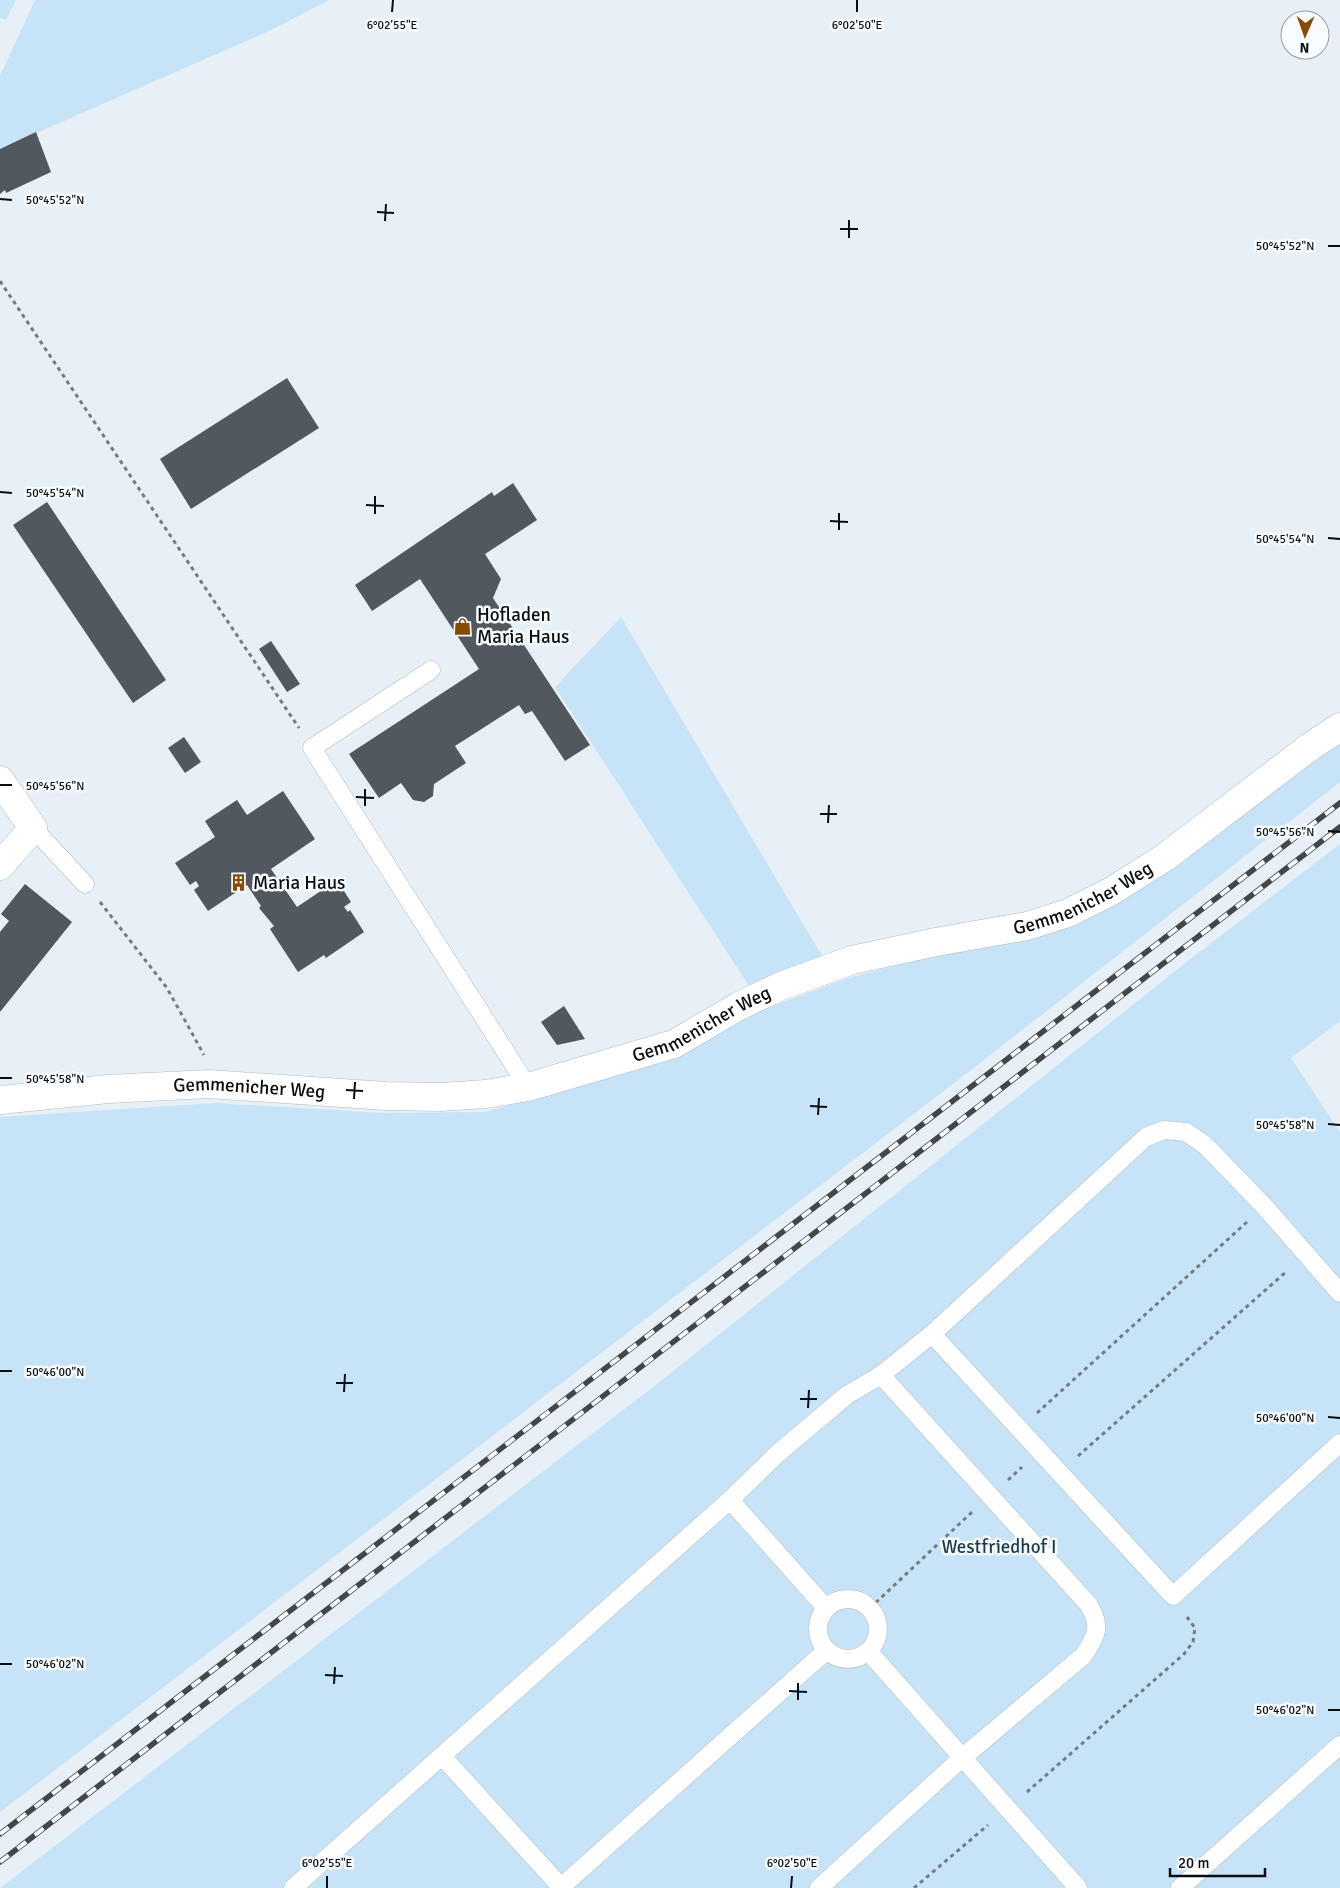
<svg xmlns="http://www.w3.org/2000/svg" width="1340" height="1888" viewBox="0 0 1340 1888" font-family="Signika,sans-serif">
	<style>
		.green { fill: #c6e3f8 }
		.building { fill: #52595e }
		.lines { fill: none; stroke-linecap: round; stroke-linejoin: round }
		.service-casing { stroke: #b2bac0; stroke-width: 19 }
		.minor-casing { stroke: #b2bac0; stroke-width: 29 }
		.path { stroke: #757b7f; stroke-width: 3; stroke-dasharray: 4 4; stroke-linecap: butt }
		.service { stroke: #fff; stroke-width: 18 }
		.minor { stroke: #fff; stroke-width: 28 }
		.rail-casing { stroke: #42474a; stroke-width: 5.5 }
		.rail { stroke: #f9fcfe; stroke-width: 4; stroke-dasharray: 11; stroke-linecap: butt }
		.ticks { fill: none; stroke: #0b0e10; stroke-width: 2 }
		.labels { text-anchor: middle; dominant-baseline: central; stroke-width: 5; stroke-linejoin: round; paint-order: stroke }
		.poi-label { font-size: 19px; fill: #0b0e10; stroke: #f9fcfe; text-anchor: start }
		.street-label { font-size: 19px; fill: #0b0e10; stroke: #f9fcfe }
		.park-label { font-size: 19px; fill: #193b50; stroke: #f9fcfe }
		.ticks-label { font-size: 12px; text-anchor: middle; fill: #0b0e10; stroke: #f9fcfe; stroke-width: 5; stroke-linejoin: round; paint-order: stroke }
	</style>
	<rect width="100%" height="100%" fill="#e7f0f6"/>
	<g class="green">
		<path d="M 0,0 L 16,0 L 6,20 L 0,18 Z"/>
		<path d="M 35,0 L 329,0 L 269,31 L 0,149 L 0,76 Z"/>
		<path d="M 621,617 L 822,956 L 749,986 L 555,687 Z"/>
		<path d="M 1340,743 L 1340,782 L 953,1084 L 0,1812 L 0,1117 L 215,1103 L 382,1113 L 485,1112 L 516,1103 L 652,1063 L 746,1016 L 845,979 L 1092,913 L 1143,888 L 1313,754 Z"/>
		<path d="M 1340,844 L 1340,1021 L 1291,1058 L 1340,1132 L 1340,1888 L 0,1888 L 657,1384 L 1184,964 Z"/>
	</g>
	<g class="building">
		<path d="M 36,132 L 51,172 L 6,193 L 5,190 L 0,194 L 0,149 Z"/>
		<path d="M 287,378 L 319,428 L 191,509 L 160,459 Z"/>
		<path d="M 513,483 L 537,520 L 485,554 L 501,579 L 493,598 L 590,745 L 565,761 L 532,711 L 525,714 L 519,705 L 455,746 L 466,763 L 434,784 L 433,796 L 424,802 L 413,800 L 401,783 L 379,798 L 349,754 L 479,669 L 420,579 L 372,611 L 355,585 L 492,492 L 494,496 Z"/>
		<path d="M 47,502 L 166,680 L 133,703 L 13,525 Z"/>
		<path d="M 271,641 L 300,684 L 287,692 L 259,649 Z"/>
		<path d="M 184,737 L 201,762 L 185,773 L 168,748 Z"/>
		<path d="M 283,791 L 315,839 L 271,869 L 297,907 L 337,880 L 351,902 L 344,907 L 348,912 L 350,910 L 364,932 L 326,958 L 324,955 L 298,972 L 270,929 L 274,926 L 259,908 L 261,906 L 247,885 L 208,911 L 194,890 L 199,886 L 196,881 L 190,885 L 175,863 L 215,837 L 205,821 L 237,800 L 247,815 Z"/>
		<path d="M 25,884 L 72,922 L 0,1012 L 0,932 L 9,921 L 1,914 Z"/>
		<path d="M 564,1006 L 585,1039 L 557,1045 L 541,1022 Z"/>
	</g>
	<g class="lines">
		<defs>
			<g id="service">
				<path d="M 431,670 L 312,748 L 528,1087"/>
				<path d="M 33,828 L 85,884"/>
				<path d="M 932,1334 L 1173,1596 L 1340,1443"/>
				<path d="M 730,1500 L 826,1608"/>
				<circle cx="848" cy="1629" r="30"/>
				<path d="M 868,1651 L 1078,1888"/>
				<path d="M 442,1756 L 562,1888"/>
				<path d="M 293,1888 L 730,1500 L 777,1454 L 847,1395 L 881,1375 L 932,1334 L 1146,1137 L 1164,1130 L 1186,1132 L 1205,1145 L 1264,1206 L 1340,1293"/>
				<path d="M 560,1888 L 827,1650"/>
				<path d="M 819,1888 L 962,1758 L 1083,1656 C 1097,1636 1102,1625 1088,1604 L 881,1375"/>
				<path d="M 1180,1888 L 1340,1745"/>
			</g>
			<g id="minor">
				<path d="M 0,780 L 33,828 L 0,866"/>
				<path id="s1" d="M 0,1100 L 108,1089 L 209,1084 L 386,1096 L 441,1097 L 486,1094 L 528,1087 L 674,1044 L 739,1006 L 781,986 L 852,960 L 936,942 L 1027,926 L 1068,913 L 1110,892 L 1164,858 L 1311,746 L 1340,727"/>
			</g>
		</defs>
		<use href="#service" class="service-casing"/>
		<use href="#minor" class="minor-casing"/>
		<g class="path">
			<path d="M 0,281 L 299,728"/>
			<path d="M 100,902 L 167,988 L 204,1055"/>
			<path d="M 1037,1413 L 1247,1222"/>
			<path d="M 1078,1456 L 1287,1271"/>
			<path d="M 1008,1480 L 1022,1467"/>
			<path d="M 870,1608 L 972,1512"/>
			<path d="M 1027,1792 L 1184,1654 L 1193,1642 L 1195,1628 L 1187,1617"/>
			<path d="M 914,1888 L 988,1825"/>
		</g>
		<use href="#service" class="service"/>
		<use href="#minor" class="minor"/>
		<defs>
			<g id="rail">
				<path d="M 0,1834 L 1340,803"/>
				<path d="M 0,1862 L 1340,827"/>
			</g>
		</defs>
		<use href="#rail" class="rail-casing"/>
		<use href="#rail" class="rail"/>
	</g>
	<path class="ticks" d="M 392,12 L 393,0M 857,12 L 857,0M 0,199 L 12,200M 377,212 L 394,213M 385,221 L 386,204M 840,229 L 858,229M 849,238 L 849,220M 1328,246 L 1340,246M 0,492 L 12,493M 366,505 L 384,506M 375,514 L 375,496M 830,521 L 848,522M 839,530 L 839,513M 1328,538 L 1340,539M 0,785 L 12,785M 356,797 L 374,798M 365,806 L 365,789M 820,814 L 837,814M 828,823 L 829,805M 1328,831 L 1340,832M 0,1078 L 12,1078M 346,1090 L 363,1091M 354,1099 L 355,1082M 810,1106 L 827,1107M 818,1115 L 819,1098M 1328,1124 L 1340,1125M 0,1371 L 12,1371M 336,1383 L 353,1383M 344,1392 L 345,1374M 800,1399 L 817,1399M 808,1408 L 809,1390M 1328,1417 L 1340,1418M 0,1664 L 12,1664M 325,1675 L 343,1676M 334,1684 L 335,1667M 789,1691 L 807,1692M 798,1700 L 798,1683M 1328,1710 L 1340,1710M 327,1888 L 327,1876M 791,1888 L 792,1876"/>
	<defs>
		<symbol id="shop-bare" viewBox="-9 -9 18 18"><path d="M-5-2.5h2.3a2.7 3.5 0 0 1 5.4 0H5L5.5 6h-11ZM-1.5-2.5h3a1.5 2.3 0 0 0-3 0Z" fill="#874a07" stroke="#f9fcfe" stroke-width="2.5" paint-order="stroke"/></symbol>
		<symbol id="building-bare" viewBox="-9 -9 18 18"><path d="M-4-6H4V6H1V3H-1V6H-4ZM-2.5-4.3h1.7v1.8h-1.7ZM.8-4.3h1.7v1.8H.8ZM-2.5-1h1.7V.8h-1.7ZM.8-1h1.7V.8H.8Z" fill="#874a07" stroke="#f9fcfe" stroke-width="2.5" paint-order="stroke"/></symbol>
	</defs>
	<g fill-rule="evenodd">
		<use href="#shop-bare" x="450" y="614" width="25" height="25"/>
		<use href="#building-bare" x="226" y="870" width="25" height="25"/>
	</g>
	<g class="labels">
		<g class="poi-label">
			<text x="477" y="615">Hofladen<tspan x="477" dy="22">Maria Haus</tspan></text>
			<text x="253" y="883">Maria Haus</text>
		</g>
		<g class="street-label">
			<text stroke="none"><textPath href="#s1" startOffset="1120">Gemmenicher Weg</textPath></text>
			<text stroke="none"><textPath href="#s1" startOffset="715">Gemmenicher Weg</textPath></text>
			<text stroke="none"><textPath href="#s1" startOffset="250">Gemmenicher Weg</textPath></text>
		</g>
		<g class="park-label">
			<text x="999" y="1547">Westfriedhof I</text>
		</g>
	</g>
	<g class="ticks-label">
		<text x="392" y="29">6°02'55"E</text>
		<text x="857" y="29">6°02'50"E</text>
		<text x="55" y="204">50°45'52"N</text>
		<text x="1285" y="250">50°45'52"N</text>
		<text x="55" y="497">50°45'54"N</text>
		<text x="1285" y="543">50°45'54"N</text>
		<text x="55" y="790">50°45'56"N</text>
		<text x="1285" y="836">50°45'56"N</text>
		<text x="55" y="1083">50°45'58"N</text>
		<text x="1285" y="1129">50°45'58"N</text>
		<text x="55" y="1376">50°46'00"N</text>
		<text x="1285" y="1422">50°46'00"N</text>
		<text x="55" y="1668">50°46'02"N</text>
		<text x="1285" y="1714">50°46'02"N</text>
		<text x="327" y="1867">6°02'55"E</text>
		<text x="792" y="1867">6°02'50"E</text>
	</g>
	<g transform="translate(1305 35) rotate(182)"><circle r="24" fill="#f9fcfe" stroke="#9a9d9f"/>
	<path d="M0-4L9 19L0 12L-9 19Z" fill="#874a07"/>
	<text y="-8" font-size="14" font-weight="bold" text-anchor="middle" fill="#0b0e10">N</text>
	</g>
	<path d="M1170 1868v8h95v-8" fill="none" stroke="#0b0e10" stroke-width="2.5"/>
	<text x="1178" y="1868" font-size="15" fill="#0b0e10" stroke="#f9fcfe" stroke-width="4" paint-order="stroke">20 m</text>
</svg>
